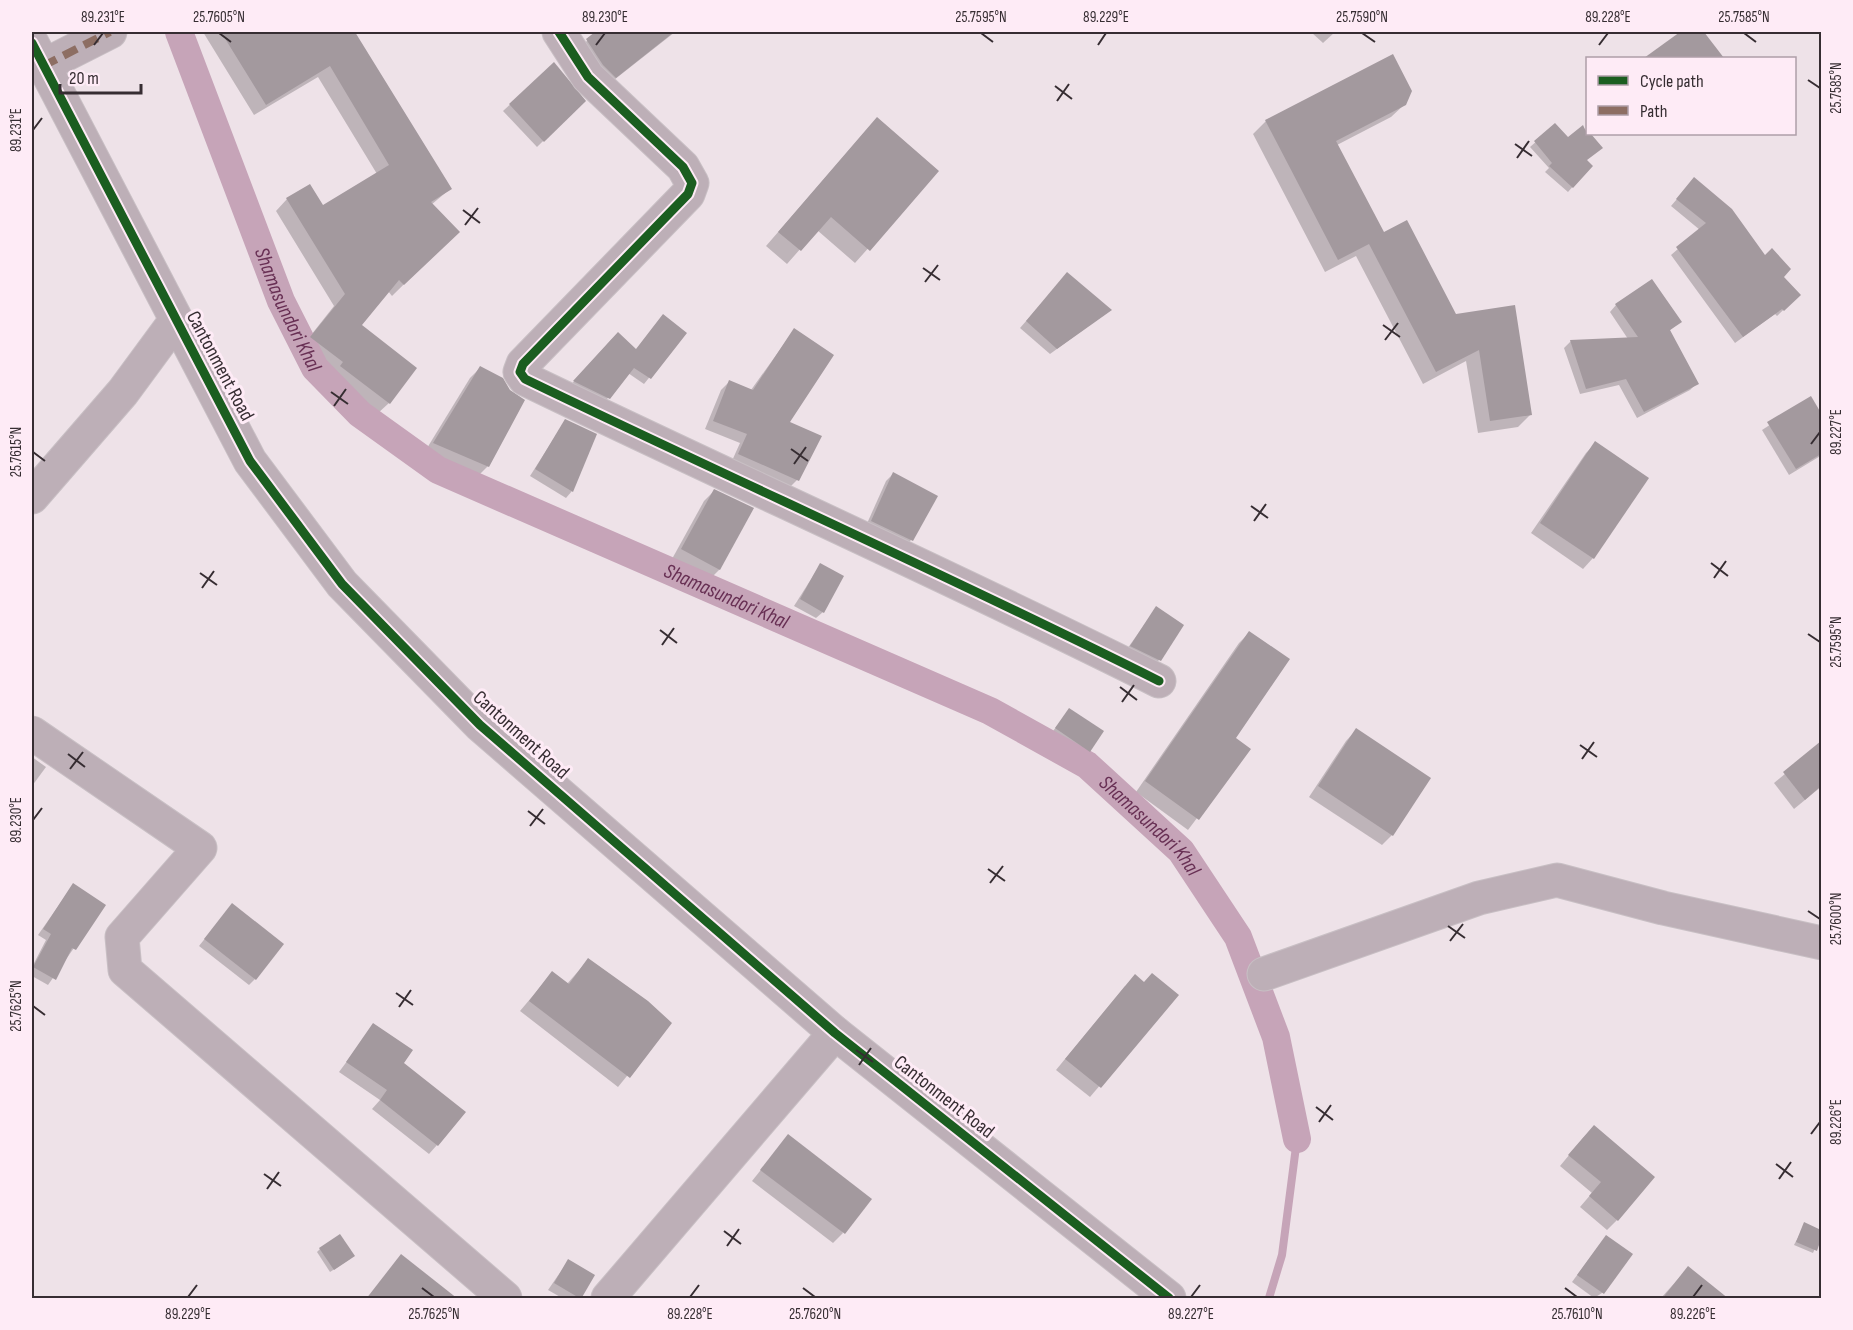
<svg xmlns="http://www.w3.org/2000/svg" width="1853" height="1330" viewBox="0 0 1853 1330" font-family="'Sofia Sans Condensed',sans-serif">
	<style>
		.shadow { fill: #0003 }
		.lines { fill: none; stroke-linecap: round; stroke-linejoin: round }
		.stream { stroke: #c6a4b8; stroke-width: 8 }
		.canal { stroke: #c6a4b8; stroke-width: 28 }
		.building { fill: #a3999e }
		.minor-casing { stroke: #c8bfc4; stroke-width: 35 }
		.minor { stroke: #bdafb7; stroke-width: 33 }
		.quiet { stroke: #8d6e63; stroke-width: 8; stroke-dasharray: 15 8; stroke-linecap: butt }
		.cycleway-casing { stroke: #feebf6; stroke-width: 13 }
		.cycleway { stroke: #1b5e20; stroke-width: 9 }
		.ticks { fill: none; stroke: #362d32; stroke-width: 2 }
		.labels { text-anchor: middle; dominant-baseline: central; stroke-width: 6; stroke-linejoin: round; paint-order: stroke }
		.street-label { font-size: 20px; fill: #362d32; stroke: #feebf6 }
		.water-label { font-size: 21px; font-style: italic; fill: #683054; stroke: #feebf6 }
		.neatline { fill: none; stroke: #362d32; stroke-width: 2 }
		.ticks-label { font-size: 15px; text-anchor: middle; fill: #362d32 }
	</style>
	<rect width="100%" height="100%" fill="#eee2e8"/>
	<g class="shadow">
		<path d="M 203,32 L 353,32 L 450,189 L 431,205 L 457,232 L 392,296 L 388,291 L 360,326 L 389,403 L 377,414 L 330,378 L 333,375 L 300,349 L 334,306 L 276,211 L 287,199 L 322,207 L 377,174 L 318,77 L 254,115 Z"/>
		<path d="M 597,32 L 675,32 L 605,87 L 577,50 Z"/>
		<path d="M 1311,32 L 1335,32 L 1323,43 Z"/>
		<path d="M 1682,32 L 1702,32 L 1722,58 L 1646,58 Z"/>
		<path d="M 554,64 L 584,101 L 537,147 L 503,111 Z"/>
		<path d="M 1405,104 L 1391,117 L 1337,145 L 1383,234 L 1455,316 L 1531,414 L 1518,427 L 1478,433 L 1466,361 L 1423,384 L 1356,256 L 1325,272 L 1253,134 L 1266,121 Z"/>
		<path d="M 1555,125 L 1568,139 L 1583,127 L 1600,147 L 1585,161 L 1591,166 L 1568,192 L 1545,172 L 1549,168 L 1530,147 Z"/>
		<path d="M 864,133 L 937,171 L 855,263 L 817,230 L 787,264 L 766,246 Z"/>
		<path d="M 1688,186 L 1764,257 L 1799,295 L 1777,316 L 1775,314 L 1735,343 L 1671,255 L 1700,230 L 1671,206 Z"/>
		<path d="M 1061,281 L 1109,311 L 1050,354 L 1020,328 Z"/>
		<path d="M 1616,305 L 1680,322 L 1669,331 L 1697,383 L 1690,390 L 1637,418 L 1619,385 L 1580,394 L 1564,348 L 1571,341 L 1628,339 L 1610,312 Z"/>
		<path d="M 794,330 L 787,423 L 797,480 L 789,488 L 731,463 L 740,443 L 705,429 L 721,390 L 729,382 L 751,390 Z"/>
		<path d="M 685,333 L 644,384 L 628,373 L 603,404 L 569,387 L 612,339 L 635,350 Z"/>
		<path d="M 480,368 L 488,466 L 478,476 L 424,453 L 470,378 Z"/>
		<path d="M 1811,398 L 1822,416 L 1822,455 L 1789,475 L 1762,430 Z"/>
		<path d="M 565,421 L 572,491 L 566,498 L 530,476 Z"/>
		<path d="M 1596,443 L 1647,478 L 1593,558 L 1583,569 L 1531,533 L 1586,453 Z"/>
		<path d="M 893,474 L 911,540 L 905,547 L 865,528 L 886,481 Z"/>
		<path d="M 714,491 L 752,509 L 719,570 L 709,580 L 672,559 L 704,501 Z"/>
		<path d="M 820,565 L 823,612 L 816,618 L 794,606 Z"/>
		<path d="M 1156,608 L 1159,660 L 1153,667 L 1125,652 Z"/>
		<path d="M 1249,633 L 1234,738 L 1249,749 L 1188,830 L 1136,792 L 1239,643 Z"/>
		<path d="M 1069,710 L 1089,751 L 1083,757 L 1050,735 Z"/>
		<path d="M 1356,730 L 1392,835 L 1382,845 L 1309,797 L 1346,741 Z"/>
		<path d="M 1822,743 L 1822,786 L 1794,809 L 1774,783 Z"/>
		<path d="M 32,757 L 46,767 L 32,786 Z"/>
		<path d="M 73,885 L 104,905 L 48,985 L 32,976 L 32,967 L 46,940 L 38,935 Z"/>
		<path d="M 226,912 L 255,979 L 249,985 L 199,946 Z"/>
		<path d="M 588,960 L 670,1023 L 618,1087 L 520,1011 L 552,973 L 567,984 Z"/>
		<path d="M 1143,983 L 1177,995 L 1090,1097 L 1056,1070 L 1125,986 Z"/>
		<path d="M 374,1025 L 402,1063 L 437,1145 L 429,1154 L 372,1109 L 380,1100 L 339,1072 Z"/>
		<path d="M 788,1136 L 843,1233 L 833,1243 L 752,1181 Z"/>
		<path d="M 1584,1137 L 1617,1220 L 1607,1230 L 1580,1207 L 1592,1193 L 1560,1166 Z"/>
		<path d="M 1805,1224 L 1822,1232 L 1813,1253 L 1794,1245 Z"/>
		<path d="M 1600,1244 L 1631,1254 L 1602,1293 L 1594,1298 L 1572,1282 Z"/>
		<path d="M 320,1249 L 350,1259 L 330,1272 L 317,1252 Z"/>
		<path d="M 568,1261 L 593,1275 L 579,1298 L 562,1298 L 548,1290 Z"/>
		<path d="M 1688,1268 L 1726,1298 L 1661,1298 Z"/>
	</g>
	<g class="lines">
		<path class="stream" d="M 1269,1298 L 1282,1255 L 1297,1139"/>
		<path class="canal" id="s1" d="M 179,32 L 281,301 L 315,368 L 360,414 L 438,470 L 990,711 L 1087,765 L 1181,851 L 1238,937 L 1276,1037 L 1297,1139"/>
	</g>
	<g class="building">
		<path d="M 221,32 L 355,32 L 452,189 L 431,202 L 460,232 L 404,285 L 399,280 L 362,325 L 417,368 L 390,404 L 340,366 L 343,362 L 310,337 L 345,294 L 286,198 L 310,184 L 323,205 L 389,165 L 330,66 L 266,105 Z"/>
		<path d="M 595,32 L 674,32 L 616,78 L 603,65 L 586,39 Z"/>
		<path d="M 1680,32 L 1704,32 L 1724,58 L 1644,58 Z"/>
		<path d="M 1393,54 L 1412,91 L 1406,105 L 1336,141 L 1384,232 L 1407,220 L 1456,314 L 1515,305 L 1532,415 L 1490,421 L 1479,350 L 1436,372 L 1369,244 L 1338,260 L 1265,120 Z"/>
		<path d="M 554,62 L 586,101 L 544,142 L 509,104 Z"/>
		<path d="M 877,117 L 939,171 L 870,251 L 831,217 L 801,251 L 778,232 Z"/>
		<path d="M 1555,123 L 1568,137 L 1583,125 L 1587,134 L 1591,134 L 1603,148 L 1587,160 L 1593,166 L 1573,188 L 1549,166 L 1552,163 L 1534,141 Z"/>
		<path d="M 1694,177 L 1732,209 L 1765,255 L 1772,248 L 1791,269 L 1784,277 L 1801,295 L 1784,311 L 1782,309 L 1743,337 L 1676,247 L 1706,223 L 1676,199 Z"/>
		<path d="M 1067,272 L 1112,310 L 1057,349 L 1026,321 Z"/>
		<path d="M 1652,279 L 1682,322 L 1670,330 L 1699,384 L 1644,412 L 1626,379 L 1586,389 L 1570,340 L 1638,337 L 1615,304 Z"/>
		<path d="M 663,314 L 687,333 L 651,379 L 634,368 L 610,399 L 573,381 L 618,332 L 636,349 Z"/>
		<path d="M 794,328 L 834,355 L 790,422 L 822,436 L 799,481 L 738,454 L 747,434 L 713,421 L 729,380 L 753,390 Z"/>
		<path d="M 480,366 L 503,378 L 510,390 L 525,400 L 489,467 L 433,443 Z"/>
		<path d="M 1811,396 L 1821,413 L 1821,454 L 1796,469 L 1767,422 Z"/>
		<path d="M 565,419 L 597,434 L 573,492 L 535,469 Z"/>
		<path d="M 1595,441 L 1649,478 L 1594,559 L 1540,523 Z"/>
		<path d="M 893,472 L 938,496 L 913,541 L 871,521 Z"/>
		<path d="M 714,489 L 754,508 L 720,570 L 681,549 Z"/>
		<path d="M 820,563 L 844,576 L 824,613 L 800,599 Z"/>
		<path d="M 1156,606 L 1184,625 L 1161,661 L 1130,646 Z"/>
		<path d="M 1249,631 L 1290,659 L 1236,738 L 1251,749 L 1199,820 L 1145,781 Z"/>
		<path d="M 1069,708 L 1104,731 L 1090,752 L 1055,728 Z"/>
		<path d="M 1356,728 L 1431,778 L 1393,836 L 1318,786 Z"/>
		<path d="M 1821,741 L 1821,786 L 1805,800 L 1783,772 Z"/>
		<path d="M 73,883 L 106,905 L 76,950 L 72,948 L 56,980 L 33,967 L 51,934 L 43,929 Z"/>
		<path d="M 232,903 L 284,944 L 256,980 L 204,939 Z"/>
		<path d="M 588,958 L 648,1001 L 672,1023 L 630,1078 L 529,1001 L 552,971 L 569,984 Z"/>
		<path d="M 1152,973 L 1179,995 L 1101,1088 L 1065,1059 L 1135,974 L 1144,982 Z"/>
		<path d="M 373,1023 L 413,1050 L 404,1063 L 466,1112 L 438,1146 L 380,1100 L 387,1090 L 346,1062 Z"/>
		<path d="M 1594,1125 L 1655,1177 L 1618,1221 L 1589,1196 L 1601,1182 L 1568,1155 Z"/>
		<path d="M 788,1134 L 872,1199 L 845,1234 L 760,1170 Z"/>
		<path d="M 1804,1222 L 1821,1230 L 1821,1239 L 1817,1251 L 1796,1242 Z"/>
		<path d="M 340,1234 L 355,1256 L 334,1270 L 319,1248 Z"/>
		<path d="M 1606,1235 L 1633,1254 L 1604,1294 L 1577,1275 Z"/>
		<path d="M 401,1254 L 458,1299 L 366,1299 Z"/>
		<path d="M 568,1259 L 595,1275 L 581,1299 L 554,1283 Z"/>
		<path d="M 1688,1266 L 1729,1299 L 1662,1299 Z"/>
	</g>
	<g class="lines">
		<defs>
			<g id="minor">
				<path d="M 559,32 L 588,77 L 683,167 L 692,183 L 688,194 L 523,364 L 520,372 L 525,379 C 736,481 950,576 1159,681"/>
				<path d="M 32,43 L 250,461 L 342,584 L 480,725 L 835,1033 L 1169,1298"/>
				<path d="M 43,66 L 110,32"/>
				<path d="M 32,497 L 123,392 L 176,320"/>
				<path d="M 32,733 L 200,848 L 122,937 L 125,970 L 505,1298"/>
				<path d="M 1264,974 L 1479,898 L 1557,880 L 1663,908 L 1822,943"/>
				<path d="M 608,1298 L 835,1033"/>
			</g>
		</defs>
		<use href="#minor" class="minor-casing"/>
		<use href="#minor" class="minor"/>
		<path class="quiet" d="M 43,66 L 110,32"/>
		<defs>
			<g id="cycleway">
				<path d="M 559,32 L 588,77 L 683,167 L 692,183 L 688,194 L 523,364 L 520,372 L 525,379 C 736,481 950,576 1159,681"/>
				<path d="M 32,43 L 250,461 L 342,584 L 480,725 L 835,1033 L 1169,1298"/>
			</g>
		</defs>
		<use href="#cycleway" class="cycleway-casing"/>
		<use href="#cycleway" class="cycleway"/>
	</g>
	<path class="ticks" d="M 219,33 L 231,42M 981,33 L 993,42M 1362,33 L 1375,42M 1744,33 L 1756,42M 94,45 L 103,33M 596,45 L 605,33M 1098,45 L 1106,33M 1599,45 L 1608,33M 1808,80 L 1820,88M 1055,86 L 1072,99M 1057,101 L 1069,84M 33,130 L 42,118M 1515,144 L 1532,156M 1517,158 L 1529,141M 463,210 L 480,223M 465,225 L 478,208M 923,268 L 940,280M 925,282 L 938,265M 1383,325 L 1400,337M 1385,340 L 1398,323M 331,392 L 348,404M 334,406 L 346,389M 1811,444 L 1820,432M 791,449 L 808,461M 33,452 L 45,461M 794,464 L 806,447M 1251,506 L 1268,518M 1254,521 L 1266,504M 1711,563 L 1728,576M 200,573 L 217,585M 1714,578 L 1726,561M 202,588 L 214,571M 660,630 L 677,643M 1808,634 L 1820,642M 662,645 L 674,628M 1120,687 L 1137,700M 1122,702 L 1134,685M 1580,745 L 1597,757M 68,754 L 85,767M 1582,759 L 1594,742M 70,769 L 83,752M 528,811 L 545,824M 33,820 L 42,808M 530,826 L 543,809M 988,869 L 1005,881M 990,883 L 1003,866M 1808,911 L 1820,919M 1448,926 L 1465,938M 1450,941 L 1463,924M 396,993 L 413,1005M 33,1006 L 45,1015M 399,1007 L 411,990M 856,1050 L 873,1062M 859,1065 L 871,1048M 1316,1107 L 1333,1120M 1319,1122 L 1331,1105M 1811,1134 L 1820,1122M 1776,1164 L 1793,1177M 264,1174 L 281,1186M 1779,1179 L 1791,1162M 267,1189 L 279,1172M 724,1231 L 741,1244M 727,1246 L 739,1229M 422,1288 L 434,1297M 803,1288 L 815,1297M 1565,1288 L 1577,1297M 188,1297 L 197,1285M 690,1297 L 699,1285M 1191,1297 L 1200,1285M 1693,1297 L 1702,1285"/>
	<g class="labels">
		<g class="street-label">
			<text transform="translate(220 366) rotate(62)">Cantonment Road</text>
			<text transform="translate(521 735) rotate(42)">Cantonment Road</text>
			<text transform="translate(944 1097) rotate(38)">Cantonment Road</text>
		</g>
		<g class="water-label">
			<text stroke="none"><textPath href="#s1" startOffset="298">Shamasundori Khal</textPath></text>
			<text stroke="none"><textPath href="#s1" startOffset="838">Shamasundori Khal</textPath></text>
			<text stroke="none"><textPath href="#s1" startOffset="1324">Shamasundori Khal</textPath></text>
		</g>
	</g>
	<rect width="1853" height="1330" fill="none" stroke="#feebf6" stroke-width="66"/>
	<rect x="1586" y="57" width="210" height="78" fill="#feebf6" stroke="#ae9fa8" stroke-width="1.5"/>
	<rect x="1598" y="76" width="30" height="9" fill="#1b5e20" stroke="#ae9fa8" stroke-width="1.5"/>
	<text x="1640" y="87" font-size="18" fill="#362d32">Cycle path</text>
	<rect x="1598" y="106" width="30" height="9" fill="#8d6e63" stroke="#ae9fa8" stroke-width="1.5"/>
	<text x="1640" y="117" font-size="18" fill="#362d32">Path</text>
	<path d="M60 84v9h81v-9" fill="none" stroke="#362d32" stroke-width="3"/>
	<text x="69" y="84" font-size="18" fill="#362d32" stroke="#feebf6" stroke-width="4.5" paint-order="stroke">20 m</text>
	<rect x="33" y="33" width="1787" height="1264" class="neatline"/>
	<g class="ticks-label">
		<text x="103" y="22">89.231°E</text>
		<text x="219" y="22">25.7605°N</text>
		<text x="605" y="22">89.230°E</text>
		<text x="981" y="22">25.7595°N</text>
		<text x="1106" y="22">89.229°E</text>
		<text x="1362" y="22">25.7590°N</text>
		<text x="1608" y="22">89.228°E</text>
		<text x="1744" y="22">25.7585°N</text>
		<text transform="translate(1836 88) rotate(-90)" y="5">25.7585°N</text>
		<text transform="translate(16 130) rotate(-90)" y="5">89.231°E</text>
		<text transform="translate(1836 432) rotate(-90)" y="5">89.227°E</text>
		<text transform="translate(16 452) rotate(-90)" y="5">25.7615°N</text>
		<text transform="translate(1836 642) rotate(-90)" y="5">25.7595°N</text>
		<text transform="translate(16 820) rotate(-90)" y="5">89.230°E</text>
		<text transform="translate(1836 919) rotate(-90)" y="5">25.7600°N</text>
		<text transform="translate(16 1006) rotate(-90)" y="5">25.7625°N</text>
		<text transform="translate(1836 1122) rotate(-90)" y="5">89.226°E</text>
		<text x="188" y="1319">89.229°E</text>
		<text x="434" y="1319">25.7625°N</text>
		<text x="690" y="1319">89.228°E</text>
		<text x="815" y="1319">25.7620°N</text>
		<text x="1191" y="1319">89.227°E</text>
		<text x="1577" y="1319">25.7610°N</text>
		<text x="1693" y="1319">89.226°E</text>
	</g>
</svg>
